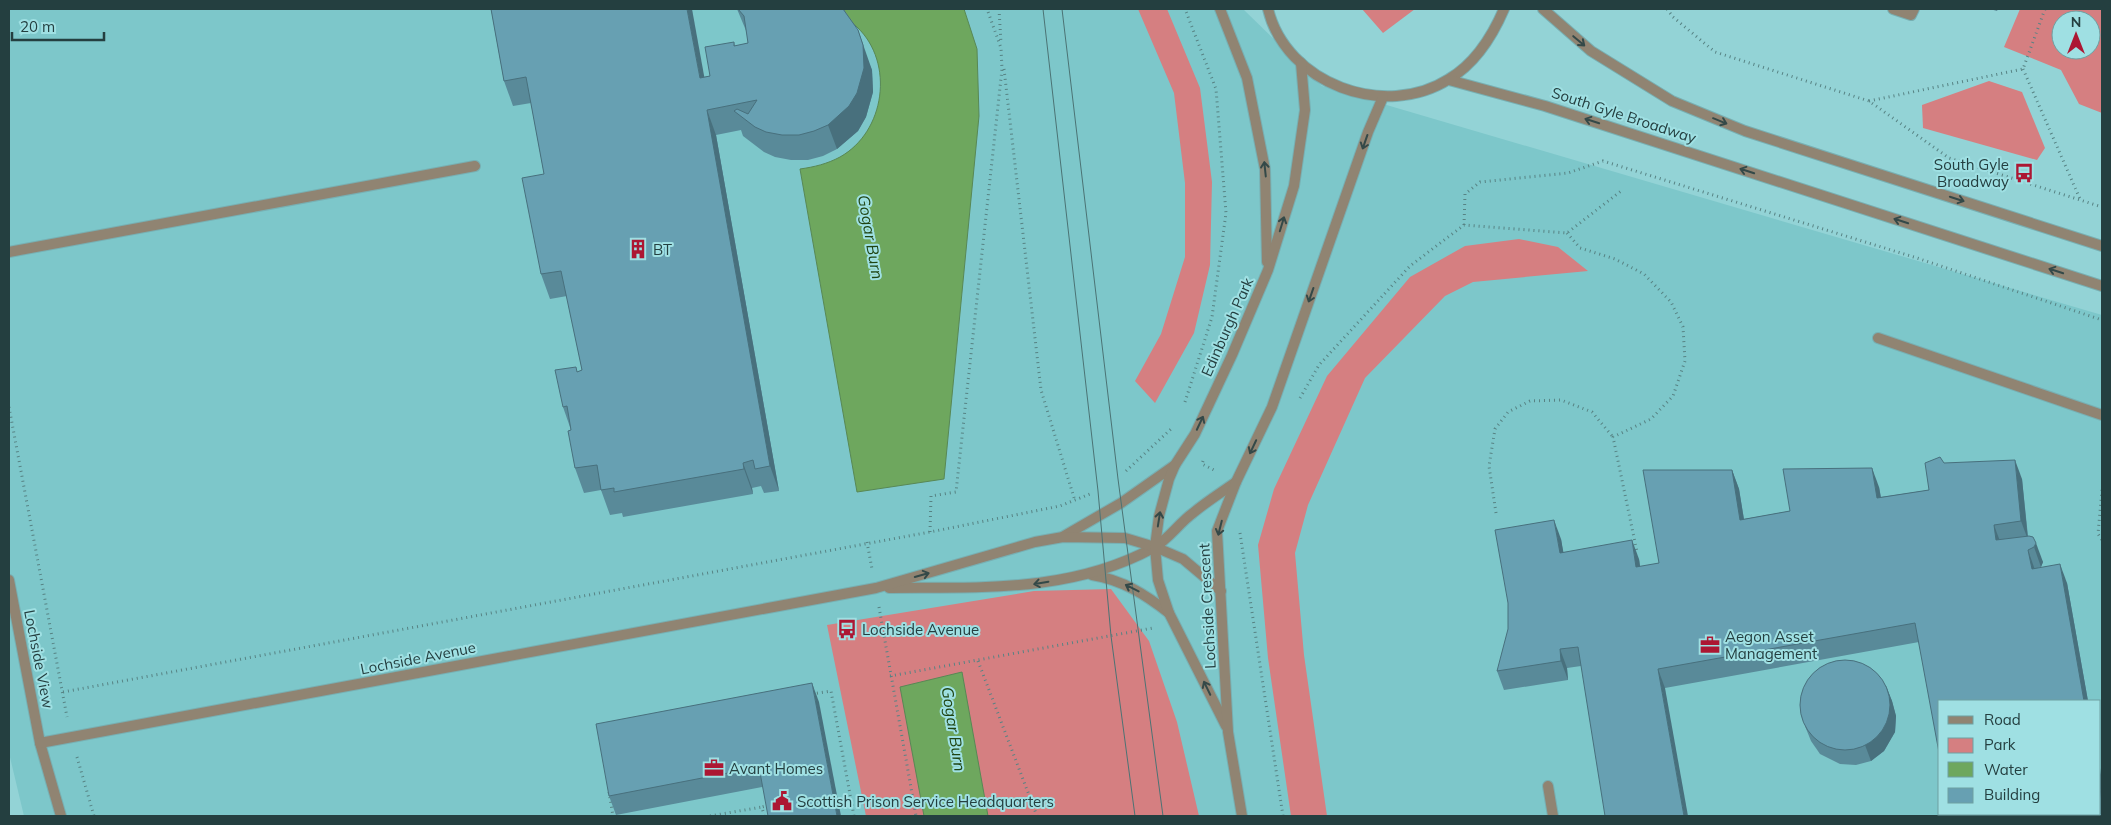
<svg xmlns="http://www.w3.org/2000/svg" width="2111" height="825" viewBox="0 0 2111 825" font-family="Mulish,sans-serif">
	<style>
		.built { fill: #7dc7ca; fill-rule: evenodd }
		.green { fill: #d57f81; fill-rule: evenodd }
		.water { fill: #6ea75e; stroke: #588855 }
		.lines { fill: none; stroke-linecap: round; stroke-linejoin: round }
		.service-casing { stroke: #78afb2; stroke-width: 12 }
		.minor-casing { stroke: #78afb2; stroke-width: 12 }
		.tertiary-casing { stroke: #78afb2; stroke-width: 12 }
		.path { stroke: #578384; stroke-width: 3; stroke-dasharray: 1 4; stroke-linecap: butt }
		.service { stroke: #908472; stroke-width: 10 }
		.minor { stroke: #908472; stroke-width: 10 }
		.tertiary { stroke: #908472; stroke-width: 10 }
		.tram { stroke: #4b7374; stroke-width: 1 }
		.wall { fill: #598a99 }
		.shaded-wall { fill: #48707d }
		.building { fill: #67a0b2; stroke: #48707d }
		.oneway { stroke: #344948 }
		.labels { text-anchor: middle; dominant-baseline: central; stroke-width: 4; stroke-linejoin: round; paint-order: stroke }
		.street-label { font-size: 15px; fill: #243f40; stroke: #9fe0e3 }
		.poi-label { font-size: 15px; fill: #243f40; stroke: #9fe0e3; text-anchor: start }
		.water-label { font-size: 16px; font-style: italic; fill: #1f4412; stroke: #9fe0e3 }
	</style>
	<rect width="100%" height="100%" fill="#93d3d6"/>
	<path class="built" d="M 9,9 L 1243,9 L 1322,86 L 2102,315 L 2102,816 L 24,816 L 9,753 ZM 1940,701 L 2100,701 L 2100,814 L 1940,814 Z"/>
	<g class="green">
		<path d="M 1138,9 L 1167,9 L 1200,88 L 1212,182 L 1210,265 L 1194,333 L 1155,403 L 1135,381 L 1161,334 L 1185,257 L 1185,183 L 1174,93 Z"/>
		<path d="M 1362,9 L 1415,9 L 1383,33 Z"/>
		<path d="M 2020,9 L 2102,9 L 2102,113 L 2079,104 L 2061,70 L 2004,47 ZM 2061,20 L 2091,20 L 2091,50 L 2061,50 Z"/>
		<path d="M 1989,81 L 2022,92 L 2045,148 L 2037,160 L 1923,128 L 1922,105 Z"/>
		<path d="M 1519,239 L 1558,247 L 1588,271 L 1473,282 L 1445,296 L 1365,378 L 1308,505 L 1295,553 L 1304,655 L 1327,816 L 1291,816 L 1268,658 L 1258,545 L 1274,489 L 1327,376 L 1410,277 L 1465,246 Z"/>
		<path d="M 1111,589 L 1149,641 L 1177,722 L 1199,816 L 866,816 L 827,625 L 1034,591 Z"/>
	</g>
	<g class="water">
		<path d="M 828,9 L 964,9 L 977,49 L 979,116 L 944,479 L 857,492 L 800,169 C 814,167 827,164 840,157 C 885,132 895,63 857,27 C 848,19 838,14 828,9 Z"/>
		<path d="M 962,672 L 988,816 L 924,816 L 900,687 Z"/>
	</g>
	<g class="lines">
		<defs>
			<g id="service">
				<path d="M 1893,9 L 1911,15 L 1914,9"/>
				<path d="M 9,252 L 475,166"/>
				<path d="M 1878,338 L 2102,415"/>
				<path d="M 1548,786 L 1553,816"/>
			</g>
			<g id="minor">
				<path d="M 1064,536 L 1121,503 L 1175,465"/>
				<path d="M 1092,575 C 1123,580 1146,595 1169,613"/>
				<path d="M 9,580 L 40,743 L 61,816"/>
				<path d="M 889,588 C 980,587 1070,593 1153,548 C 1168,540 1179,523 1193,513 C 1206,502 1222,492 1236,482"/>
				<path d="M 40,743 L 876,588 L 1035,542 L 1063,537 L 1125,538 L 1155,547 L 1183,559 L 1221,591"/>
			</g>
			<g id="tertiary">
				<path d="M 1220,9 L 1247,78 L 1265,169 L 1267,262"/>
				<path d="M 1268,9 C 1286,84 1385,120 1449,79 C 1476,63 1492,37 1504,9"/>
				<path d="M 1543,9 L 1591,51 L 1672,101 L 1745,131 L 2102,246"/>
				<path d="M 1449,80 L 1545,106 L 2102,286"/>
				<path d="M 1226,726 L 1169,613 L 1158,580 L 1155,547 L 1159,516 L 1169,479 L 1175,465 L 1195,434 L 1232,355 L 1268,270 L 1294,186 L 1305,110 L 1301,63"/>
				<path d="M 1242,816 L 1228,732 L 1217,531 L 1236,482 L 1272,407 L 1368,132 L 1383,97"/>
			</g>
		</defs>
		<use href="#service" class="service-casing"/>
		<use href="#minor" class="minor-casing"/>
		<use href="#tertiary" class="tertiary-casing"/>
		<g class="path">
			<path d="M 999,9 L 1001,43"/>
			<path d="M 1667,9 L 1673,17 L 1715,52 L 1869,101 L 1949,158 L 2102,207"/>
			<path d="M 1004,69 L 1041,390 L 1075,501"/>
			<path d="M 2023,69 L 2080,199"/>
			<path d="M 1869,101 L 2023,69 L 2045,9"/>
			<path d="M 1464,225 L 1465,194 L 1480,182 L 1568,173 L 1603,161 L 1917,258 L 2102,320"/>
			<path d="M 1567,233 L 1580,248 L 1615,259 L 1644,274 L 1671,302 L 1683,327 L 1685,361 L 1673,396 L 1651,419 L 1613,437 L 1637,552"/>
			<path d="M 1300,398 L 1319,365 L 1410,266 L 1464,225 L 1567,233 L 1621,191"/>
			<path d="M 1185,402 L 1212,317 L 1226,213 L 1216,89 L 1185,9"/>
			<path d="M 9,407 L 67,717"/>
			<path d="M 1203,461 L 1202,464 L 1216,471"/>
			<path d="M 1126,471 L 1171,429"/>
			<path d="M 2102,490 L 2098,534 L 2102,540"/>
			<path d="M 1496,513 L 1489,466 L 1495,429 L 1508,412 L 1530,401 L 1561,400 L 1592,412 L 1613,437"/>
			<path d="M 930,532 L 931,496 L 956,492 L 1002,69 L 1001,48 L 987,9"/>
			<path d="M 1240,533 L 1283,816"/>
			<path d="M 867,542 L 872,569"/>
			<path d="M 879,607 L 916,816"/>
			<path d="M 978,661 L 1037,816"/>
			<path d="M 890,676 L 1153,628"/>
			<path d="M 63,692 L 930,532 L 1060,506 L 1090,494"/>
			<path d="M 812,694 L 831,691 L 854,816"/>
			<path d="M 77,757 L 94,816"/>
			<path d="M 609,792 L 613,816"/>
			<path d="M 710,816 L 762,807"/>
			<path d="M 764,816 L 762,807 L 769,805"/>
		</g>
		<use href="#service" class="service"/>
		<use href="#minor" class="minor"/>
		<use href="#tertiary" class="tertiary"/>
		<g class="tram">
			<path d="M 1043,9 L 1098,491 L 1111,636 L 1135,816"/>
			<path d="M 1062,9 L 1118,479 L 1163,816"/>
		</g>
	</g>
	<g class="wall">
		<path d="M 491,9 L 704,77 L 710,76 L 734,42 L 735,46 L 748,43 L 747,33 L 737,9 L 844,9 L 872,70 L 873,92 L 866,117 L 858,131 L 837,149 L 823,156 L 808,160 L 791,160 L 775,157 L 764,152 L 743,136 L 741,130 L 716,135 L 779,491 L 764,493 L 761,486 L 752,488 L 753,494 L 623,517 L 622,513 L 610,515 L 601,490 L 584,493 L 575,468 L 571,430 L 563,407 L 577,372 L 582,370 L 567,296 L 550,299 L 541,274 L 544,174 L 531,103 L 513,106 L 504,81 Z"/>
		<path d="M 1990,9 L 1998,9 L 1997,11 Z"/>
		<path d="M 1944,463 L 2022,479 L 2028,536 L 2043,562 L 2041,567 L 2038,568 L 2067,583 L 2088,701 L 1940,701 L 1919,642 L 1665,688 L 1581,666 L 1567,668 L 1568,680 L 1504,690 L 1497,671 L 1561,539 L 1563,552 L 1639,559 L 1640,567 L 1659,563 L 1732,470 L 1739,489 L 1744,519 L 1790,511 L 1879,487 L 1881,497 L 1929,490 Z"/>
		<path d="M 1886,686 L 1892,701 L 1896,716 L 1895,732 L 1884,751 L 1871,761 L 1856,765 L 1840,764 L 1820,754 L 1811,741 L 1805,726 Z"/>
		<path d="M 819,702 L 762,787 L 616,815 L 609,796 Z"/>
	</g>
	<g class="shaded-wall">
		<path d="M 687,9 L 692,9 L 709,103 L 700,78 Z"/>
		<path d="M 858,30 L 872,70 L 873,92 L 866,117 L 858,131 L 837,149 L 828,125 Z"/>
		<path d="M 707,110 L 716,135 L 779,491 L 770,466 Z"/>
		<path d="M 2015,460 L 2022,479 L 2028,540 L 2021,521 Z"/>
		<path d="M 743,463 L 752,488 L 753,494 L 744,469 Z"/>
		<path d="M 1872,468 L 1879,487 L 1884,517 L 1877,498 Z"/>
		<path d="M 1732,470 L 1739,489 L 1747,539 L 1740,520 Z"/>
		<path d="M 1554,520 L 1561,539 L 1567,572 L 1560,553 Z"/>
		<path d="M 1994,525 L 2001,544 L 1996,540 Z"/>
		<path d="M 1632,540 L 1639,559 L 1643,587 L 1636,567 Z"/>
		<path d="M 2036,543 L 2043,562 L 2041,567 L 2034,547 Z"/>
		<path d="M 2028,550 L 2035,570 L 2032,569 Z"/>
		<path d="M 2060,564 L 2067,583 L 2088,701 L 2084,701 Z"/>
		<path d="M 1560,649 L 1567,668 L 1568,680 L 1561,661 Z"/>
		<path d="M 1658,669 L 1665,688 L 1688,816 L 1684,816 Z"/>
		<path d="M 812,683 L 819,702 L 841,816 L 837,816 Z"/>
		<path d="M 1886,686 L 1892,701 L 1896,716 L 1895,732 L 1884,751 L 1871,761 L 1865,745 Z"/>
		<path d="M 2100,768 L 2102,782 L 2102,802 L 2100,788 Z"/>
	</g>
	<g class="building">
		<path d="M 491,9 L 687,9 L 700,78 L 710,76 L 705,47 L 734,42 L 734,46 L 748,43 L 744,16 L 738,9 L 843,9 L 858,30 L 863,45 L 864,68 L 857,93 L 849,106 L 828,125 L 814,131 L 799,135 L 782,135 L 766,132 L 755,127 L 734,111 L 737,109 L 748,114 L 757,100 L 707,110 L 770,466 L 755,469 L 753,460 L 743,463 L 744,469 L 614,492 L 614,488 L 601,490 L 597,465 L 575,468 L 568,431 L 571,430 L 567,406 L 563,407 L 555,370 L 576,367 L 577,372 L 582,370 L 561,271 L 541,274 L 522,178 L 544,174 L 526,77 L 504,81 Z"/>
		<path d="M 1940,457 L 1944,463 L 2015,460 L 2021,521 L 1994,525 L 1996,540 L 2029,536 L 2033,537 L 2036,543 L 2034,547 L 2028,550 L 2032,569 L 2060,564 L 2084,701 L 1940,701 L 1940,758 L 1915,623 L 1658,669 L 1684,816 L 1605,816 L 1578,647 L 1560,649 L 1561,661 L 1497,671 L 1508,629 L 1508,603 L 1495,530 L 1554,520 L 1560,553 L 1632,540 L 1636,567 L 1659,563 L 1643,470 L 1732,470 L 1740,520 L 1790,511 L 1783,469 L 1872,468 L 1877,498 L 1929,490 L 1925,463 Z"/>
		<circle cx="1845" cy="705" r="45"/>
		<path d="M 812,683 L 837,816 L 768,816 L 759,767 L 609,796 L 596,724 Z"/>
		<path d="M 2100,788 L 2102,802 L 2102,816 L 1950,816 L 1950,814 L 2100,814 Z"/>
	</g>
	<defs><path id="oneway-shaft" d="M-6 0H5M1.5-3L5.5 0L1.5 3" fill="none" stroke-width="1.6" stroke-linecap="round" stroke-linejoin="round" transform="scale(1.25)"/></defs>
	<g class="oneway">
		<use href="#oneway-shaft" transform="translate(1579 41) rotate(40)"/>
		<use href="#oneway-shaft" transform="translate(1592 121) rotate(-162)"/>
		<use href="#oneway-shaft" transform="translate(1720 121) rotate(22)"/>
		<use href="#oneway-shaft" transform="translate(1365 142) rotate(109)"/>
		<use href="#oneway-shaft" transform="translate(1265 169) rotate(-96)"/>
		<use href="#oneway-shaft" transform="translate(1747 171) rotate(-162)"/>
		<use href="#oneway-shaft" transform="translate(1957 199) rotate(18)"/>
		<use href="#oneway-shaft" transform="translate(1901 221) rotate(-162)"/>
		<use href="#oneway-shaft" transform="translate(1282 224) rotate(-73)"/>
		<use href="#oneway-shaft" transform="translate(2056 271) rotate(-162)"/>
		<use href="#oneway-shaft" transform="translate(1311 295) rotate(109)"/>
		<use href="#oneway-shaft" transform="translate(1200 423) rotate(-65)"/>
		<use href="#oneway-shaft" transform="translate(1253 447) rotate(115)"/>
		<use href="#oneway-shaft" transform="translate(1159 519) rotate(-81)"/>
		<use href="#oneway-shaft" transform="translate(1220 528) rotate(104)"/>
		<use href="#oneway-shaft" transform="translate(922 575) rotate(-16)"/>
		<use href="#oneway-shaft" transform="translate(1041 583) rotate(170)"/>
		<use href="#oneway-shaft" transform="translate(1132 588) rotate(-153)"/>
		<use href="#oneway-shaft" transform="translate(1207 688) rotate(-116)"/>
	</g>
	<defs>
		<symbol id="bus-bare" viewBox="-9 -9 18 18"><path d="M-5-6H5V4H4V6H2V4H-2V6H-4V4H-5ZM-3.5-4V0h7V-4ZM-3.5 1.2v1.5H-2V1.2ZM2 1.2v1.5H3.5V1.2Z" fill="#ac1733" stroke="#9fe0e3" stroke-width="2.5" paint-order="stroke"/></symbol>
		<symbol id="building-bare" viewBox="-9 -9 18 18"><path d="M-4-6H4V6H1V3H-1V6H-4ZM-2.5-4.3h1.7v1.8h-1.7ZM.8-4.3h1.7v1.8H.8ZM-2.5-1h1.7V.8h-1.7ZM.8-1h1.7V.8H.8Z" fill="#ac1733" stroke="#9fe0e3" stroke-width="2.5" paint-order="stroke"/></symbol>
		<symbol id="office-bare" viewBox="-9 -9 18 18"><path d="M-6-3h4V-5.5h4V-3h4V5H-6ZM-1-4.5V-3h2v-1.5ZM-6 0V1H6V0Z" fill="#ac1733" stroke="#9fe0e3" stroke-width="2.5" paint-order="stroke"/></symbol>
		<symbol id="civic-bare" viewBox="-9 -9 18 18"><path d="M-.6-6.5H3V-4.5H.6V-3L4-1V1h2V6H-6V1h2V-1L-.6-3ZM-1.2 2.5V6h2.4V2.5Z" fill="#ac1733" stroke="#9fe0e3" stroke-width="2.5" paint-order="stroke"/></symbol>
	</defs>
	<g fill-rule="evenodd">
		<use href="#bus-bare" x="2010" y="159" width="28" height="28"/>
		<use href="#building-bare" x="624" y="235" width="28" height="28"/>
		<use href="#bus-bare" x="833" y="615" width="28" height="28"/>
		<use href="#office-bare" x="1696" y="631" width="28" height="28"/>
		<use href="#office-bare" x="700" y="754" width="28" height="28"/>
		<use href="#civic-bare" x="768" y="787" width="28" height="28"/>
	</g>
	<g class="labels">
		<g class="street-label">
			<text transform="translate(1624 115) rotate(18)">South Gyle Broadway</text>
			<text transform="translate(1227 327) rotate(-66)">Edinburgh Park</text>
			<text transform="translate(1207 606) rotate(-93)">Lochside Crescent</text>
			<text transform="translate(418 658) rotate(-11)">Lochside Avenue</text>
			<text transform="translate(39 659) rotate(79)">Lochside View</text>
		</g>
		<g class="poi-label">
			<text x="2009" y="164" text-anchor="end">South Gyle<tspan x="2009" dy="17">Broadway</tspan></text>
			<text x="653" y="249">BT</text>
			<text x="862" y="629">Lochside Avenue</text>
			<text x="1725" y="636">Aegon Asset<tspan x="1725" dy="17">Management</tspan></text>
			<text x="729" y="768">Avant Homes</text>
			<text x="797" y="801">Scottish Prison Service Headquarters</text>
		</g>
		<g class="water-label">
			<text transform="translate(871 237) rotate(80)">Gogar Burn</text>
			<text transform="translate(954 729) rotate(81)">Gogar Burn</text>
		</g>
	</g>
	<rect width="2111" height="825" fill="none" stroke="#243f40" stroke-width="20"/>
	<rect x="1938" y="700" width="162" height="115" fill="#9fe0e3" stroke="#6ea0a2"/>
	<rect x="1948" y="716" width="25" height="8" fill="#908472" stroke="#6ea0a2"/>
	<text x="1984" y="725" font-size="15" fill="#243f40">Road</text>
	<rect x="1948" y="738" width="25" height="15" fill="#d57f81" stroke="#6ea0a2"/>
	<text x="1984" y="750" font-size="15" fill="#243f40">Park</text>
	<rect x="1948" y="762" width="25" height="15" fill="#6ea75e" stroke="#6ea0a2"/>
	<text x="1984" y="775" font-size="15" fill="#243f40">Water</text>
	<rect x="1948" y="788" width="25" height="15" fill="#67a0b2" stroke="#6ea0a2"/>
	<text x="1984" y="800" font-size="15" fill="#243f40">Building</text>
	<g transform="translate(2076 35)"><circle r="24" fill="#9fe0e3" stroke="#6ea0a2"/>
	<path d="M0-4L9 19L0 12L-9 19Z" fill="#ac1733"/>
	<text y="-8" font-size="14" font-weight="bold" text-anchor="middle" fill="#243f40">N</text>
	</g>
	<path d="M12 32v8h92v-8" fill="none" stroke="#243f40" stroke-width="2.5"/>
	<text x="20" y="32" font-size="15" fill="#243f40" stroke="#9fe0e3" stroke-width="4" paint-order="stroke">20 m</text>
</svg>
